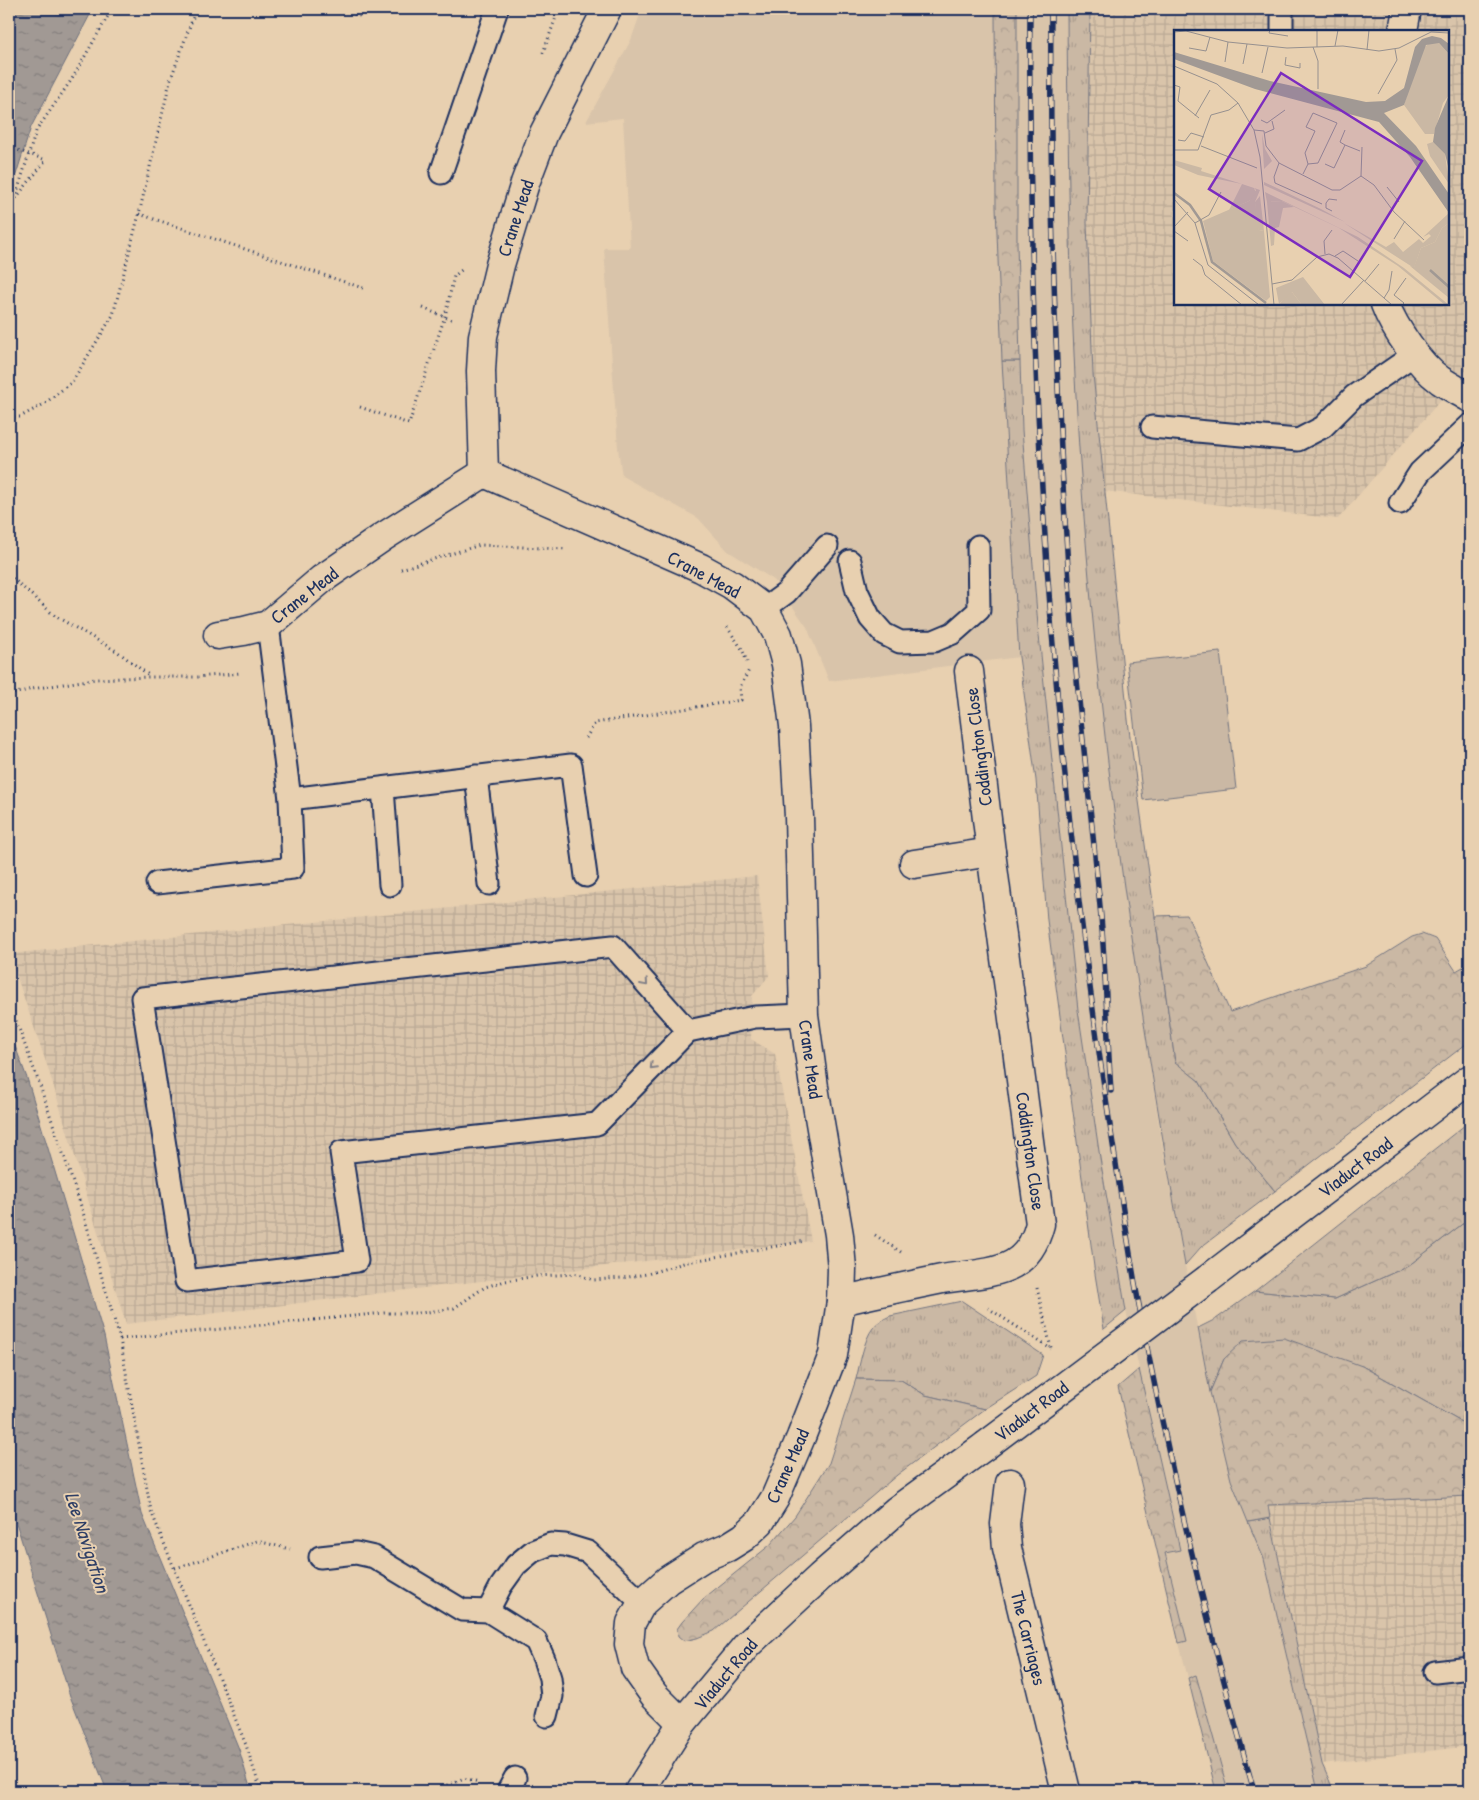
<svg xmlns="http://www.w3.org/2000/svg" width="1479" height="1800" viewBox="0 0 1479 1800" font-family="'Patrick Hand',sans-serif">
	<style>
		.built { fill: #d9c4aa }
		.industrial { fill: url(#industrial-grid); fill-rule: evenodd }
		.grass { fill: url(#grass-tufts); stroke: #727481 }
		.forest { fill: url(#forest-crowns); stroke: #727481 }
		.pitch { fill: #cab8a4; stroke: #727481 }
		.water { fill: url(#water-ripples); stroke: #6b6f7e }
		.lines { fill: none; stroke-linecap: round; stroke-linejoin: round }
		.lane-casing { stroke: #1b2f5e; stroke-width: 25 }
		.street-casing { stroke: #1b2f5e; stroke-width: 31 }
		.primary-casing { stroke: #1b2f5e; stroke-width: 31 }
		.path { stroke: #1b2f5e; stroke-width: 3; stroke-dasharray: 1 4; stroke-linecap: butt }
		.lane { stroke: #e8d0b0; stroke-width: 21 }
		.street { stroke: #e8d0b0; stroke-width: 28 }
		.primary { stroke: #e8d0b0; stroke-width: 28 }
		.rail-casing { stroke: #1b2f5e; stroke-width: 5.5 }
		.rail { stroke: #e8d0b0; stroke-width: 4; stroke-dasharray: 11; stroke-linecap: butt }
		.primary-bridge-casing { stroke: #1b2f5e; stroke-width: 31; stroke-linecap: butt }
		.path-bridge { stroke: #1b2f5e; stroke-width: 3; stroke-dasharray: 1 4; stroke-linecap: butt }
		.primary-bridge { stroke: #e8d0b0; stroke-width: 28 }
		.oneway { stroke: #828087 }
		.labels { text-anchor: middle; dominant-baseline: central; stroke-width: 4; stroke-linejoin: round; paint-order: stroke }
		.street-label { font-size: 19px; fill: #1b2f5e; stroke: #e8d0b0 }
		.water-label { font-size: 20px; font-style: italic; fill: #2f3f66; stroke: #e8d0b0 }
		.inset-river { fill: none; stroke: #a19994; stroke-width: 2.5 }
		.inset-road { fill: none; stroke: #96908f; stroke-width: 1 }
		.view { fill: #7b2cbf; fill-opacity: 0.15; stroke: #7b2cbf; stroke-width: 2.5 }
		.inset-edge { fill: none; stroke: #1b2f5e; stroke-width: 2.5 }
	</style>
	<defs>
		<pattern id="industrial-grid" width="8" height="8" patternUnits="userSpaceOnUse" patternTransform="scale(1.25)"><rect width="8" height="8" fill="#d9c4aa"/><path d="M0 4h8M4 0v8" fill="none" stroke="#baa995"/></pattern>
		<pattern id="grass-tufts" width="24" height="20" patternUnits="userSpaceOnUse" patternTransform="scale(1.25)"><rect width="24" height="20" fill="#cab8a4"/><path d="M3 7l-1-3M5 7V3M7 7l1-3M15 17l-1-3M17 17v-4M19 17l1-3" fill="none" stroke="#ad9e90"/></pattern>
		<pattern id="forest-crowns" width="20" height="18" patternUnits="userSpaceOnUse" patternTransform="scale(1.25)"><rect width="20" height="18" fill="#cab8a4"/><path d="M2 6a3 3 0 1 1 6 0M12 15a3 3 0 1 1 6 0" fill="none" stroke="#ad9e90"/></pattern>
		<pattern id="water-ripples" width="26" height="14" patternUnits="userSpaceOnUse" patternTransform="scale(1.25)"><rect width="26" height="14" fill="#a19994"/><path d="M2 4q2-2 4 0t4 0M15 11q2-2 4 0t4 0" fill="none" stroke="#827d7c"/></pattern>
	</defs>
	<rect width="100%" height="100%" fill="#e8d0b0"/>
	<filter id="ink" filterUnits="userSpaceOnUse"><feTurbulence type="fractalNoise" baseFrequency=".02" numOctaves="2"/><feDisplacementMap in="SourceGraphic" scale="10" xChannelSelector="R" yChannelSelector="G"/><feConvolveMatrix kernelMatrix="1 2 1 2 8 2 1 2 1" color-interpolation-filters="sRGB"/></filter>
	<g filter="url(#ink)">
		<g class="built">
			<path d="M 642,9 L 995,9 L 996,207 L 1005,418 L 1019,657 L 829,681 L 807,627 L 774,580 L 728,551 L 698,518 L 622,476 L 618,448 L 604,248 L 630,248 L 623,118 L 586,122 L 631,40 Z"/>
			<path d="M 1017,9 L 1067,9 L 1068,146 L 1075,349 L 1083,504 L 1103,717 L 1122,871 L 1160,1132 L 1185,1265 L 1210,1392 L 1231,1480 L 1264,1559 L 1318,1791 L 1228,1791 L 1196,1675 L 1188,1678 L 1179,1643 L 1187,1641 L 1165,1553 L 1180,1549 L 1126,1311 L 1100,1158 L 1078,1010 L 1038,626 L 1022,430 L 1017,242 Z"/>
		</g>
		<g class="industrial">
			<path d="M 1090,9 L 1470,9 L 1470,366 L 1338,519 L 1104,491 L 1093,374 L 1087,223 ZM 1175,31 L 1448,31 L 1448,304 L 1175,304 Z"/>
			<path d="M 757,876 L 769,976 L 752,996 L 751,1039 L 775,1054 L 811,1241 L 126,1324 L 48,1068 L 9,954 Z"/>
			<path d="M 1470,1496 L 1470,1746 L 1322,1764 L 1268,1505 Z"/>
		</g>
		<g class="grass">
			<path d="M 1067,9 L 1090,9 L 1087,223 L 1093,374 L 1129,729 L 1175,1061 L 1199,1081 L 1235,1143 L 1275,1191 L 1201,1247 L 1185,1265 C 1139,1013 1102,760 1083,504 C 1070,339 1068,174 1067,9 Z"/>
			<path d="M 1002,361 L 1020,361 L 1022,430 L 1038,626 L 1078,1010 L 1100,1158 L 1126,1311 L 1104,1329 L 1095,1274 L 1047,920 L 1036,780 L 1019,657 Z"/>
			<path d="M 1470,1218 L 1470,1427 L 1362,1366 L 1224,1359 L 1210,1392 L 1198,1328 L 1216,1319 L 1255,1291 L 1335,1299 L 1408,1266 Z"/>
			<path d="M 962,1301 L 1043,1355 L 1036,1376 L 985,1409 L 925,1395 L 901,1380 L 856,1379 C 860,1364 864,1339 873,1328 C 877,1322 884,1319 890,1316 Z"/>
			<path d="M 1270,1518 L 1322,1764 L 1334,1791 L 1318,1791 L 1264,1559 L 1248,1522 Z"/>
		</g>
		<g class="forest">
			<path d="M 995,9 L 1017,9 L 1017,242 L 1020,361 L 1002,361 L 996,207 Z"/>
			<path d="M 1187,915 L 1230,1012 L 1366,966 L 1412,937 L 1422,934 L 1435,939 L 1456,971 L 1470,963 L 1470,1041 L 1275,1191 L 1235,1143 L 1199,1081 L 1175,1062 L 1155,916 Z"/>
			<path d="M 1470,1121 L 1470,1218 L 1408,1266 L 1335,1299 L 1255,1291 Z"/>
			<path d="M 1284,1338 L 1362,1366 L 1470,1427 L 1470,1496 L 1268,1505 L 1270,1518 L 1248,1522 L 1231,1480 L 1210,1392 L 1224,1359 L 1243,1341 Z"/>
			<path d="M 1139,1369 L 1180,1550 L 1165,1553 L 1187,1641 L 1179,1643 L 1118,1387 Z"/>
			<path d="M 856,1379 L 901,1380 L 925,1395 L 985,1409 L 897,1475 L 714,1631 L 697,1638 L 684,1641 L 678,1636 L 677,1629 L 682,1622 L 703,1599 L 770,1545 L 795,1516 L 829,1463 Z"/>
			<path d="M 1196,1675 L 1228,1791 L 1216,1791 L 1188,1678 Z"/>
		</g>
		<path class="pitch" d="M 1220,652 L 1236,789 L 1143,800 L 1127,662 Z"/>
		<g class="water">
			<path d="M 9,9 L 93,9 L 31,127 L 9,197 Z"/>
			<path d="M 9,1030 L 27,1078 L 104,1336 L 142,1514 L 239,1749 L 251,1791 L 107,1791 L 70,1696 L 9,1500 Z"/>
		</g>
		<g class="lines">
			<defs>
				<g id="lane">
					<path d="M 1282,31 L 1282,12"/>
					<path d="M 441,173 L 497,9"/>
					<path d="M 1152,427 L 1298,440 L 1323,427 L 1354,396 L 1415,354"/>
					<path d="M 1400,503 L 1420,472 L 1470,425"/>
					<path d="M 850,561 L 857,591 L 870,618 L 884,634 L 900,642 L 934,641 L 953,633 L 979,610 L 978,546"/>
					<path d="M 764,609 L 786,593 L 827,546"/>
					<path d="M 268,625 L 290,799 L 571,765 L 586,876"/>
					<path d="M 476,776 L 489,884"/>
					<path d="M 383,788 L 390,885"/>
					<path d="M 157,883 L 293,868 L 290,799"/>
					<path d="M 688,1031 L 613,946 L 142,998 L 186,1281 L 357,1261 L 341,1152 L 597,1124 L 688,1031 L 755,1017 L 804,1015"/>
					<path d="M 320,1557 L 356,1553 L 374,1557 L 462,1610 L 488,1611 L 536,1641 L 544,1659 L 550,1678 L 552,1696 L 547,1716"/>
					<path d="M 488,1611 L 501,1586 L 516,1565 L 533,1551 L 551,1544 L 565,1545 L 588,1552 L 642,1603"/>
					<path d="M 1435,1672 L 1470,1668"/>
					<path d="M 508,1791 L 515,1778"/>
				</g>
				<g id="street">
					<path d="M 1403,31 L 1407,9"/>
					<path d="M 1385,304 C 1394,328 1419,365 1440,380 C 1449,386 1460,392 1470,398"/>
					<path d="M 484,473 L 701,568 L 732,585 L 764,609 L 778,635 L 786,664 L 794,726 L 799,817 L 804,1015 L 814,1087 L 839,1235 L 842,1269 L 841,1301 L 833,1355 L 801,1437 L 775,1498 L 760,1522 L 744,1537 L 728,1547 L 704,1557 L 668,1580 L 642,1603 L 631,1623 L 629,1644 L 635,1668 L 654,1695 L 682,1723"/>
					<path d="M 484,473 L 481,371 L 483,336 L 500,265 L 525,183 L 544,133 L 607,9"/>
					<path d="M 218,635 L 244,631 L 268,625 L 322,579 L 383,537 L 484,473"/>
					<path d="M 914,864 L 991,852"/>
					<path d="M 841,1301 C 874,1293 908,1286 942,1279 C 965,1275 993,1275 1013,1264 C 1029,1255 1036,1240 1040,1224 L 991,852 L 969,671"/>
					<path d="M 1010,1483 L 1005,1524 L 1007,1548 L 1066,1791"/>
				</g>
				<g id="primary">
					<path d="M 1208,1279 L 1470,1079"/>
					<path d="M 639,1791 L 682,1723 L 747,1645 L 820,1577 L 897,1510 L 985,1446"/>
				</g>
			</defs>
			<use href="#lane" class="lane-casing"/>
			<use href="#street" class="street-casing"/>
			<use href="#primary" class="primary-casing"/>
			<g class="path">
				<path d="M 340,9 L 362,17"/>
				<path d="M 543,53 L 559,9"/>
				<path d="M 16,198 L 46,160"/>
				<path d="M 139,214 L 363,288"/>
				<path d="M 9,218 L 36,131 L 72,79 L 112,9"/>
				<path d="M 423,308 L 452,320"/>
				<path d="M 360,407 L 409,424 L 445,316 L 454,276 L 463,269"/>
				<path d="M 9,417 L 20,417 L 44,404 L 72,382 L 113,315 L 139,214 L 170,81 L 196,9"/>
				<path d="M 401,569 L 480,545 L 566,549"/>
				<path d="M 9,575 L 55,616 L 118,652 L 150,676"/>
				<path d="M 727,627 L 742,649 L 747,662"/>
				<path d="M 9,695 L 32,689 L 95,679 L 150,677 L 198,677 L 241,673"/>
				<path d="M 586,738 L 595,723 L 741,700 L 740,687 L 749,670"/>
				<path d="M 9,1002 L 38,1080 L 82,1209 L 120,1339 L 151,1511 L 246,1745 L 261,1791"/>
				<path d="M 875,1235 L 901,1252"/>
				<path d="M 1037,1288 L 1051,1348"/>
				<path d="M 988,1308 L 1051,1349"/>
				<path d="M 120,1339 L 384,1313 L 421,1313 L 454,1308 L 485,1287 L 505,1281 L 537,1276 L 576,1274 L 593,1280 L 622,1278 L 647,1274 L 687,1262 L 805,1241"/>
				<path d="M 175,1568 L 189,1564 L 257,1541 L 290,1549"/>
				<path d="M 433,1791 L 464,1778 L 479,1782"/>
			</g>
			<use href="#lane" class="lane"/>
			<use href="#street" class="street"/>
			<use href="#primary" class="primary"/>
			<defs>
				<g id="rail">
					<path d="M 1030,9 C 1027,380 1052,752 1109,1119 C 1118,1175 1126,1232 1136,1289 C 1167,1458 1207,1626 1254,1791"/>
					<path d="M 1051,9 C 1049,214 1057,419 1072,624 C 1080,722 1092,819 1101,917 C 1106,975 1107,1033 1111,1091"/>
				</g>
			</defs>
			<use href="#rail" class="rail-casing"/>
			<use href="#rail" class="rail"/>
			<defs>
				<path id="primary-bridge" d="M 985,1446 L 1208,1279"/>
			</defs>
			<use href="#primary-bridge" class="primary-bridge-casing"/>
			<path class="path-bridge" d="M 9,147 L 46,160"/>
			<use href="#primary-bridge" class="primary-bridge"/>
		</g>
		<defs><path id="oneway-chevron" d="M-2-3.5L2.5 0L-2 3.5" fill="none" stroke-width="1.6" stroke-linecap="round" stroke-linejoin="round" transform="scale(1.25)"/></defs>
		<g class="oneway">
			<use href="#oneway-chevron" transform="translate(645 983) rotate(49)"/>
			<use href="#oneway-chevron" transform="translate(653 1066) rotate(135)"/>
		</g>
	</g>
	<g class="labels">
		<g class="street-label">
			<text transform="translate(515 218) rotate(-72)">Crane Mead</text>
			<text transform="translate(704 574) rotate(28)">Crane Mead</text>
			<text transform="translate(304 595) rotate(-38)">Crane Mead</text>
			<text transform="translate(978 747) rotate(-97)">Coddington Close</text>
			<text transform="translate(811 1059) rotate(82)">Crane Mead</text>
			<text transform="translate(1031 1151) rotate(82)">Coddington Close</text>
			<text transform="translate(1355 1167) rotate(-37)">Viaduct Road</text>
			<text transform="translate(1031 1411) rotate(-37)">Viaduct Road</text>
			<text transform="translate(787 1466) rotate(-66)">Crane Mead</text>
			<text transform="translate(1029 1638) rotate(76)">The Carriages</text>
			<text transform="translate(725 1674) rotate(-50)">Viaduct Road</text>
		</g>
		<g class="water-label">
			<text transform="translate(88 1542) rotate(72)">Lee Navigation</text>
		</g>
	</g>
	<g transform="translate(1174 30)">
		<rect width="275" height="275" fill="#e8d0b0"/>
		<path d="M 0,130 L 28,138 L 27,141 L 68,154 L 24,145 L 0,135 ZM 90,152 L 147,179 L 171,192 L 90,155 ZM 80,158 L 86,160 L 81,172 L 85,200 L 90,201 L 96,267 L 92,271 L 39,231 L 29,191 L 75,171 L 82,160 ZM 91,162 L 184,207 L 230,238 L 275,275 L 271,275 L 224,236 L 165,198 L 108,171 L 93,172 ZM 275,193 L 275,268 L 236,236 L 240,237 L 247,218 L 261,212 L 268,198 ZM 118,262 L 128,275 L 105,275 L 114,263 Z" fill="#cab8a4"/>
		<path d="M 257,12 L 265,13 L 275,24 L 275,65 L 269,73 L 260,104 L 251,104 L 230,75 L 243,31 L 249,18 ZM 88,104 L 91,119 L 98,131 L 90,139 ZM 259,112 L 271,124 L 275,154 L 256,126 L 253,114 ZM 68,154 L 80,158 L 82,163 L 75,171 L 55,180 ZM 86,166 L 90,201 L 85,200 L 82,194 L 81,172 ZM 108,171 L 120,177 L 109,178 L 105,197 L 101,198 L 100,215 L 97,216 L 93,172 ZM 275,183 L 275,193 L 268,198 L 261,212 L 247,218 L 240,238 L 170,193 L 212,217 L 220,212 L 229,222 L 245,209 L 249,213 L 257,206 L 255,204 L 249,207 ZM 129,247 L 151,275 L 128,275 L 118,262 L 105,274 L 102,258 Z" fill="#cab8a4"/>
		<path d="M 258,6 L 267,8 L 275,14 L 275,24 L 265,13 L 252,15 L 230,75 L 210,83 L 242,116 L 275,164 L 275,183 L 236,127 L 205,92 L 81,59 L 0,29 L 0,22 L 96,51 L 192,72 L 211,71 L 230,58 L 241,17 L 248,9 ZM 275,65 L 275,140 L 271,124 L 259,112 L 261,98 Z" fill="#a19994"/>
		<path class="inset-river" d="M 0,163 L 16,175 L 27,191 L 38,232 L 92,273M 256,240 L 275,257"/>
		<path class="inset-road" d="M 96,0 L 95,3 L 114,6M 143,0 L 143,17M 0,2 L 12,1 L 54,12 L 113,18 L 169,16 L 205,21 L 225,18 L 257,2 L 275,3M 161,16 L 164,0M 139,17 L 144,31 L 144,59M 15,18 L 32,21 L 36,7M 193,20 L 195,0M 112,27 L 111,35 L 126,38 L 126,33M 51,32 L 54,12M 69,34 L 73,14M 0,36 L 43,54 L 64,73 L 80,100 L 86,127 L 100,275M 88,43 L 94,17M 0,55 L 6,57 L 4,71 L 25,88M 204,64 L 223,30 L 221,19M 21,86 L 36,60M 87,90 L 93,93 L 111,80M 80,100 L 90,101 L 92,116 L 105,133 L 158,160 L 166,160 L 187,146M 171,100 L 166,112 L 171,115M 91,103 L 100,99 L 98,91M 4,110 L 11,111 L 17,103 L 30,107M 27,116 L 83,138M 0,120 L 24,120 L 37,85 L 55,80 L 64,73M 105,133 L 100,147 L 101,153 L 148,174M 151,134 L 160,138 L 171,115 L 186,121M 129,144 L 134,134 L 131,123 L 141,101 L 132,97 L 139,83 L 163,93 L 144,133 L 134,134M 187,146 L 200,155 L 220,182 L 250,210M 187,146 L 188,117M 213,157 L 225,172M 0,169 L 21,193 L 34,235 L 85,275M 158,181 L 152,178 L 152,173 L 155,169 L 163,170M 21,193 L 35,185 L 47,162M 0,197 L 14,182M 0,201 L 14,211M 220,209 L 231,191M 151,224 L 150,211 L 158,200M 161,226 L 169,221 L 184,231M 19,229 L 28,236 L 31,245 L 68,275M 191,251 L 205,234M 98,254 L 118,250 L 143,227 L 155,224 L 164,228 L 218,275M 210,268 L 215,260 L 218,241M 167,275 L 190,250M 228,275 L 230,273 L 220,265 L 232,248"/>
		<path class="view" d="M 107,43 L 248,131 L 176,247 L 35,159 Z"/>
		<rect width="275" height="275" class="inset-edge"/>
	</g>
	<rect width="1479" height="1800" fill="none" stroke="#e8d0b0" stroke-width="30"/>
	<rect x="15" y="15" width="1449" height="1770" fill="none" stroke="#1b2f5e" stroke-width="2" filter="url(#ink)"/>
</svg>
